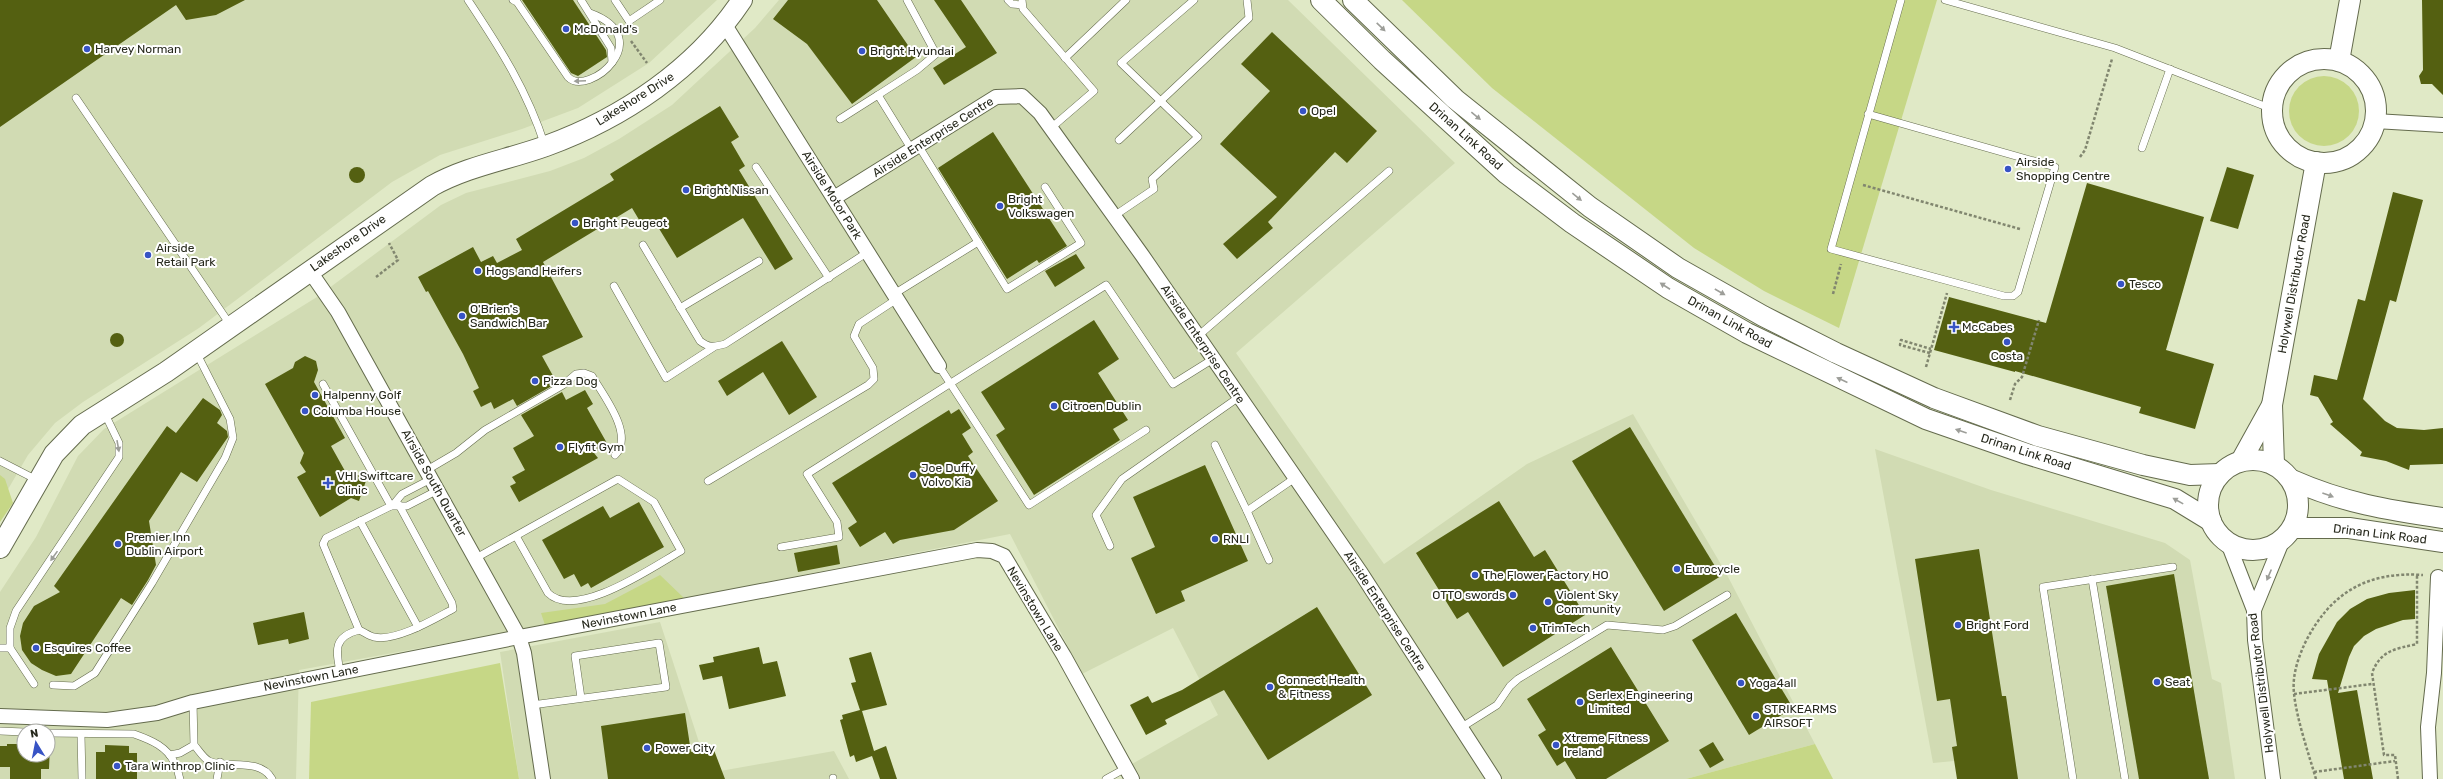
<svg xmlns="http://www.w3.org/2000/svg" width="2443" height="779" viewBox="0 0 2443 779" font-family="Rubik,sans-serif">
  <rect width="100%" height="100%" fill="#e0e9c6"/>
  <g fill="#d1dbb3" fill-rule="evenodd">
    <path d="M0,0H717L649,63L578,108L522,129L440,155L392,182L199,328L83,402L55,423L28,455L0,503Z"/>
    <path d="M779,0H1288L1455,163L1236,353L1384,564L1527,464L1633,414L1726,573L1815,744L1686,779H1140L1132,764L1218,715L1173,628L1082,674L1010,534L580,619L299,670L296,779H0V592L36,537L78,456L104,429L317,297L441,205L466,193L550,171L584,158L619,139L672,105L755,28ZM24,731H48V755H24Z"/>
    <path d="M1875,449L1991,490L2165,543L2190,560L2212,679L2221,683L2235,779H1982L1975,759L1933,763Z"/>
    <path d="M660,622L709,773L834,751L849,779H519L500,652Z"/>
  </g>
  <g fill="#c6d786">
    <path d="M1402,0H1937L1839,328L1764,291L1694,248L1492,88Z"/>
    <circle cx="2324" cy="111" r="35"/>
    <path d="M0,475L5,479L13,503L0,522Z"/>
    <path d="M660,575L684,598L545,625L541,613L605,604Z"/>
    <path d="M500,663L519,779H309L311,702Z"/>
    <path d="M1815,744L1833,779H1686Z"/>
  </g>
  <g fill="#546011">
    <path d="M0,0H245L216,15L186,20L176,5L0,127Z"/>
    <path d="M522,0H573L606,50L607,57L578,76L571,73Z"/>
    <path d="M788,0H877L916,57L852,104L807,44L773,19Z"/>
    <path d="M934,0H961L997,53L944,85L933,68L966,47Z"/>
    <path d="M2422,0H2443V95L2432,84H2421L2419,76L2423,70Z"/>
    <path d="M1272,32L1377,131L1347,163L1335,152L1268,222L1273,228L1237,259L1223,244L1277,197L1220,144L1270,91L1241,64Z"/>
    <path d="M720,106L739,137L731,142L745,166L739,170L793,259L775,270L743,218L677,258L655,222L644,228L632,208L543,262L583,337L542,356L557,383L517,406L513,399L494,409L491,402L481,407L473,391L479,388L463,354L428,291L426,292L418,277L473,247L481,262L493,256L497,263L522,250L516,239L614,180L610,174Z"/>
    <path d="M993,132L1067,246L1039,263L1037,260L1007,279L938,168Z"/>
    <path d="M2227,167L2254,175L2238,229L2210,221Z"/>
    <circle cx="357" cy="175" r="8"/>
    <path d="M2087,183L2204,217L2166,350L2214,364L2195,429L2139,413L2141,407L2015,371V372L1934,350L1949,297L2046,323Z"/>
    <path d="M2393,192L2423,200L2396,302L2390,300L2363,399L2385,421L2397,428L2424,430L2443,428V464L2410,465L2409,470L2386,461L2360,456L2362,452L2330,424L2333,422L2318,397L2310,395L2314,375L2337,380L2358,299L2365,301Z"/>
    <path d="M1076,254L1085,268L1055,287L1045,271Z"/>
    <path d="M1094,320L1119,359L1098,373L1128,420L1113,429L1120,440L1034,495L996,435L1005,429L981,392Z"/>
    <circle cx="117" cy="340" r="7"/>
    <path d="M782,341L817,397L789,415L763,372L727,396L718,381Z"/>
    <path d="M305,356L316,361L318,370L314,382L345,438L331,446L345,471L367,478L359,501L351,498L320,517L297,477L306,472L300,463L304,453L265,384L293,368L295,362Z"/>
    <path d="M585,390L593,404L587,408L608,445L594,453L598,458L519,502L510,486L516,483L512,477L525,470L513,448L534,436L521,415L562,392L566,400Z"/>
    <path d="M203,398L220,410L222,415L217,423L227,431L228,437L197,482L181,472L149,521L156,565L148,580L132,605L121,598L71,674L56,676L42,670L31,663L22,650L20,636L23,623L34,606L60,592L54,586L167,426L176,433Z"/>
    <path d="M959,409L971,428L962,434L973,452L968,456L998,501L954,530L900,540L893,544L885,532L860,547L848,528L857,522L832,483L949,410L951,414Z"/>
    <path d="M1630,427L1721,576L1664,611L1572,461Z"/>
    <path d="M1205,465L1248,561L1181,591L1185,601L1156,614L1131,558L1155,547L1133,497Z"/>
    <path d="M1499,501L1534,557L1545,550L1585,615L1503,667L1468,612L1457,619L1416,553Z"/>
    <path d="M639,502L664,547L591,588L588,583L581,587L574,574L564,579L542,540L603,506L610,518Z"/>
    <path d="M837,545L840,564L798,572L794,553Z"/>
    <path d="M1979,549L2002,696H2006L2018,779H1957L1952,747L1957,746L1950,699L1937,701L1915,559Z"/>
    <path d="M2174,574L2209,779H2139L2106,586Z"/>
    <path d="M2415,590V619L2403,620L2376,629L2364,636L2354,646L2349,657L2338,693L2357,690L2373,779H2344L2327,680L2312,679L2319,654L2337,622L2350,609L2367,599L2389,593Z"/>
    <path d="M1317,607L1372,695L1268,760L1224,690L1165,720L1167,724L1146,735L1130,705L1148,696L1152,703L1182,690Z"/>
    <path d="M304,612L309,639L289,644L288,639L258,645L253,623Z"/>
    <path d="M1736,613L1793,708L1749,735L1692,640Z"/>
    <path d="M759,647L763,664L777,661L786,696L729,709L722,676L703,680L699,665L714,662L713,657Z"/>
    <path d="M1611,647L1669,741L1606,779H1576L1565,761L1557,766L1538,735L1546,730L1527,699Z"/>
    <path d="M871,652L887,705L862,711L874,751L886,746L897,779H880L872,756L856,762L854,755L850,757L840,720L843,719L842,715L860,710L851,683L856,682L849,658Z"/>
    <path d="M685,713L691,752L712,745L725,779H608L601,726Z"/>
    <path d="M1713,742L1724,760L1710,768L1699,750Z"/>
    <path d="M7,744H24V755H48V745H50L49,769H41V779H10V767H0V746H7Z"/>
    <path d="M105,745L129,746V753H137V779H96V752H105Z"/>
  </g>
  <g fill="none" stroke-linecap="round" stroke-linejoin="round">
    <defs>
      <g id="lane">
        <path d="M468,0C500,48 527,90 545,146"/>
        <path d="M513,0L517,2L568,77C588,98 659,38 590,13"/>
        <path d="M581,0L611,48L612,62"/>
        <path d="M615,0L629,21L660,0"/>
        <path d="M1008,0L1012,4L1022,5"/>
        <path d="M1022,0L1023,9L1094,91L1051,128"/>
        <path d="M1945,0L2115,48L2272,109"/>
        <path d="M1065,58L1126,0"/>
        <path d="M878,95L917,70L936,54L907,0"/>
        <path d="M76,98L231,326"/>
        <path d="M1868,114L2055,167L2018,292L2013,296H2004L1831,249C1855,166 1877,83 1901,0"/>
        <path d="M840,119L878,95L912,150"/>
        <path d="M1119,140L1249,18L1247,0"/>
        <path d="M918,145L1007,289L1081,243L1045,187"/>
        <path d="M2142,148L2170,69"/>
        <path d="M756,167L829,278"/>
        <path d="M1114,216L1154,189L1152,179L1198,137L1121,63L1194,0"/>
        <path d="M643,245L700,341C709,348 714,347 725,344L868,252"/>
        <path d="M614,286L666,378L714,347"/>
        <path d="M894,294L978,242"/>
        <path d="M680,308L759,261"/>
        <path d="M1198,336L1389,171"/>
        <path d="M939,366L1029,505L1146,430"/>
        <path d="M323,384L391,506"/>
        <path d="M1215,445L1247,511L1295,478"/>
        <path d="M0,461L37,480"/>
        <path d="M427,470L456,453L485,430L563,385L576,374L584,373L592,376C603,395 635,435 615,455"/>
        <path d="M708,481L868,385L874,379L873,368L854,336L859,324L897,299"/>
        <path d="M393,505L402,494L431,479"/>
        <path d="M1247,511L1269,560"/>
        <path d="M360,521L418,627"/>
        <path d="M1110,546L1096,515L1122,479L1239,397"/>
        <path d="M781,547L839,537L837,522L807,474L1106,285L1173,384L1213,359"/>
        <path d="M476,558L618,479L654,502L681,551C654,566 576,621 548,593L516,536"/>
        <path d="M2092,579L2125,779"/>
        <path d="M359,630C364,632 369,636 374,637C396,642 434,619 453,609L452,603L399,505"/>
        <path d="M0,648H10V628L16,611L119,457V443L104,412"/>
        <path d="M10,648L34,684"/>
        <path d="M340,672C336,650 333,637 359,630L323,544L326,538L391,506H407L438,490"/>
        <path d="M53,685L74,686L95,673L152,583L225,458L233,438L230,419L196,352"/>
        <path d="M193,702L194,745C198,749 203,758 209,761C226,769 260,757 272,779"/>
        <path d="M532,705L666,687L659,643L575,656L581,698"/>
        <path d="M1462,727L1497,705L1510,686L1518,679L1607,625L1663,630L1675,626L1727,595"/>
        <path d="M0,731L24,732"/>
        <path d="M48,733L134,734C151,740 168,747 175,764C178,768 178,774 180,779"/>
        <path d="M81,735L82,779"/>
        <path d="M170,755L180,753L194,745"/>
        <path d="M217,779L220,762"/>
        <path d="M833,779V778"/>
        <path d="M1106,779L1126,768"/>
        <path d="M2073,779L2043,587L2173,567"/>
      </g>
      <g id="street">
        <path d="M725,25L939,366"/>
        <path d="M2375,121L2443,125"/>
        <path d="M834,198L996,97L1022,96L1040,113L1142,255L1361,573L1494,779"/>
        <path d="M309,270L338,312L519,637L524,653L543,779"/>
        <path d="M2228,543L2254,610L2255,640L2273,779"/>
        <path d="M2254,610L2283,539"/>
        <path d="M0,716L107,720L157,713L193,702L519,637L977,550L992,551L1004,556L1064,656L1132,779"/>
        <path d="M2430,779L2428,727L2434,673L2438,577"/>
      </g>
      <g id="secondary">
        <path d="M1321,0L1382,60L1507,174L1572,223L1668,288L1747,333L1926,419L2027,454L2175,499L2211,521"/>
        <path d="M1353,0L1455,99L1590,207L1678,268L1763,316L1836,353L1934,398L2038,436L2143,465L2190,475L2220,474"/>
        <circle cx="2324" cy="111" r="52"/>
        <path d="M2339,61L2350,0"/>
        <circle cx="2253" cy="505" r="45"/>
        <path d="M2241,461L2272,405"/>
        <path d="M2274,464L2272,405L2316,162"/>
        <path d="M2292,480C2344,503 2387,510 2443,518"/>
        <path d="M2293,528H2349L2443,542"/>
        <path d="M0,548L54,454L82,425L166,372L432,186C468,166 507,160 546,146C623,118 696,69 742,0"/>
      </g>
    </defs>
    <use href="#lane" stroke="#646b4d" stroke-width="8"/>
    <use href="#street" stroke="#646b4d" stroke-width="16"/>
    <use href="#secondary" stroke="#646b4d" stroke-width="22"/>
    <g stroke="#81866f" stroke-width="2.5" stroke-dasharray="3 2" stroke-linecap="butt">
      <path d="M631,41L647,63"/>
      <path d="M2080,157L2085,150L2112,59"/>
      <path d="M1863,185L2020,229"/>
      <path d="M376,277L398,260L389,243"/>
      <path d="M1833,294L1841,264"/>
      <path d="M1930,353L1900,345L1901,340L1931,349"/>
      <path d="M1926,367L1947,293"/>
      <path d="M2010,400L2015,384L2022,377L2039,320"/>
      <path d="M2294,694L2372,684"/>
      <path d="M2314,772L2395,761"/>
      <path d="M2316,779C2309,755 2296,717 2294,693C2292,676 2298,658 2305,643C2330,593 2367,571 2423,575"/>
      <path d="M2398,779L2395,755H2384L2372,673C2381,650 2395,649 2417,644V575"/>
    </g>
    <use href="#lane" stroke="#fff" stroke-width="7"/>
    <use href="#street" stroke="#fff" stroke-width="14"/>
    <use href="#secondary" stroke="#fff" stroke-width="20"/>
  </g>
  <defs><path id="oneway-solid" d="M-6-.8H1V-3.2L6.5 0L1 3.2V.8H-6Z"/></defs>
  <g fill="#9d9e99">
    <use href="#oneway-solid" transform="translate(1381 27) rotate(44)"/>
    <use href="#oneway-solid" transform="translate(580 81) rotate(178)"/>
    <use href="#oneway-solid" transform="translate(1476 116) rotate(39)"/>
    <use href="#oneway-solid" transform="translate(1577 197) rotate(39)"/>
    <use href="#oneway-solid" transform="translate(1665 286) rotate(-147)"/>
    <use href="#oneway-solid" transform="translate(1720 292) rotate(30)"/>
    <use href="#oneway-solid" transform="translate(1842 380) rotate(-155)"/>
    <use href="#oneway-solid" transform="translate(1961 431) rotate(-161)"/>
    <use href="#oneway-solid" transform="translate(118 446) rotate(80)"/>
    <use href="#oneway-solid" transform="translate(2328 495) rotate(20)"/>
    <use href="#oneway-solid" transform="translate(2178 501) rotate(-151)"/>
    <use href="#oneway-solid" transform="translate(54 556) rotate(125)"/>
    <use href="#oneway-solid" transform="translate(2269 575) rotate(113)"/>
  </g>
  <g fill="#3753c5" stroke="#fff" stroke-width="1.5">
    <circle cx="566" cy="29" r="4"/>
    <circle cx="87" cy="49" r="4"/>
    <circle cx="862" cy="51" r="4"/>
    <circle cx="1303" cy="111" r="4"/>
    <circle cx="2008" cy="169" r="4"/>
    <circle cx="686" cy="190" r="4"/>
    <circle cx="1000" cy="206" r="4"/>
    <circle cx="575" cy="223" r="4"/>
    <circle cx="148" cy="255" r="4"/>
    <circle cx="478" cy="271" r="4"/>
    <circle cx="2121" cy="284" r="4"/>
    <circle cx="462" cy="316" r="4"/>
    <path d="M1952 321h4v4h4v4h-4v4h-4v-4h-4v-4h4z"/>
    <circle cx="2007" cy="342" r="4"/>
    <circle cx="535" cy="381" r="4"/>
    <circle cx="315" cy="395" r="4"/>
    <circle cx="1054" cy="406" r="4"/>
    <circle cx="305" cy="411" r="4"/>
    <circle cx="560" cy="447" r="4"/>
    <circle cx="913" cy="475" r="4"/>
    <path d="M326 477h4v4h4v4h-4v4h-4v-4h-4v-4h4z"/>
    <circle cx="1215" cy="539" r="4"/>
    <circle cx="118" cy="544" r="4"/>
    <circle cx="1677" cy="569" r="4"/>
    <circle cx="1475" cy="575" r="4"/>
    <circle cx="1513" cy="595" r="4"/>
    <circle cx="1548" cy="602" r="4"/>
    <circle cx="1958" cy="625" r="4"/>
    <circle cx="1533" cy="628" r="4"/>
    <circle cx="36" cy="648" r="4"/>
    <circle cx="2157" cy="682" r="4"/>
    <circle cx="1741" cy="683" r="4"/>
    <circle cx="1270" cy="687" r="4"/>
    <circle cx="1580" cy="702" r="4"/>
    <circle cx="1756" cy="716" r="4"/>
    <circle cx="1556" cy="745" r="4"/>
    <circle cx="647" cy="748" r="4"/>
    <circle cx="117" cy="766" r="4"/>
  </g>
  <g text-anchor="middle" stroke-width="4" stroke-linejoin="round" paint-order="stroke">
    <g font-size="12" fill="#26281c" stroke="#fff" text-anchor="start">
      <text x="574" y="33">McDonald's</text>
      <text x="95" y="53">Harvey Norman</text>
      <text x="870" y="55">Bright Hyundai</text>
      <text x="1311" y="115">Opel</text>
      <text x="2016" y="166">Airside<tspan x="2016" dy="14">Shopping Centre</tspan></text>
      <text x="694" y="194">Bright Nissan</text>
      <text x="1008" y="203">Bright<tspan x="1008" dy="14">Volkswagen</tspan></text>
      <text x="583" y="227">Bright Peugeot</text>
      <text x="156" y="252">Airside<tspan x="156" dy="14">Retail Park</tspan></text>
      <text x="486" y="275">Hogs and Heifers</text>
      <text x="2129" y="288">Tesco</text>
      <text x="470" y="313">O'Brien's<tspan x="470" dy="14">Sandwich Bar</tspan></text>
      <text x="1962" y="331">McCabes</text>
      <text x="2007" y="360" text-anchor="middle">Costa</text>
      <text x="543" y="385">Pizza Dog</text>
      <text x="323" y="399">Halpenny Golf</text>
      <text x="1062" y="410">Citroen Dublin</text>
      <text x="313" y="415">Columba House</text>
      <text x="568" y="451">Flyfit Gym</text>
      <text x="921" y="472">Joe Duffy<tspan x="921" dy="14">Volvo Kia</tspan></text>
      <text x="337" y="480">VHI Swiftcare<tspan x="337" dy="14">Clinic</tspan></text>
      <text x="126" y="541">Premier Inn<tspan x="126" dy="14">Dublin Airport</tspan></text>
      <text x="1223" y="543">RNLI</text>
      <text x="1685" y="573">Eurocycle</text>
      <text x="1483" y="579">The Flower Factory HO</text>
      <text x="1505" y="599" text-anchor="end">OTTO swords</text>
      <text x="1556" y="599">Violent Sky<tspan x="1556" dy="14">Community</tspan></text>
      <text x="1966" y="629">Bright Ford</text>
      <text x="1541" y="632">TrimTech</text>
      <text x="44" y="652">Esquires Coffee</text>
      <text x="1278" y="684">Connect Health<tspan x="1278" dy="14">&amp; Fitness</tspan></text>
      <text x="2165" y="686">Seat</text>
      <text x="1749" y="687">Yoga4all</text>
      <text x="1588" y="699">Serlex Engineering<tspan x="1588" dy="14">Limited</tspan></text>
      <text x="1764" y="713">STRIKEARMS<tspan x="1764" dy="14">AIRSOFT</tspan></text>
      <text x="1564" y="742">Xtreme Fitness<tspan x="1564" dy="14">Ireland</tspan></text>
      <text x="655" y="752">Power City</text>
      <text x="125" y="770">Tara Winthrop Clinic</text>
    </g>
    <g font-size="12" fill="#26281c" stroke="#fff">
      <text transform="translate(635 99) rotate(-32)" y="4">Lakeshore Drive</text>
      <text transform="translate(1466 136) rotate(42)" y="4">Drinan Link Road</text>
      <text transform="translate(933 137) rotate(-32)" y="4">Airside Enterprise Centre</text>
      <text transform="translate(832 195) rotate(58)" y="4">Airside Motor Park</text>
      <text transform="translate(348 243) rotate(-35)" y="4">Lakeshore Drive</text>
      <text transform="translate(2294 284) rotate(-80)" y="4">Holywell Distributor Road</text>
      <text transform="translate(1730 322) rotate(29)" y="4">Drinan Link Road</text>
      <text transform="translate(1203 344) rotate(56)" y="4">Airside Enterprise Centre</text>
      <text transform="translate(2026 452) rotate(18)" y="4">Drinan Link Road</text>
      <text transform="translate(434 483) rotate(61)" y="4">Airside South Quarter</text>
      <text transform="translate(2380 534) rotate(7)" y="4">Drinan Link Road</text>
      <text transform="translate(1035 609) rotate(59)" y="4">Nevinstown Lane</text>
      <text transform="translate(1385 611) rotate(57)" y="4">Airside Enterprise Centre</text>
      <text transform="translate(629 616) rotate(-11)" y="4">Nevinstown Lane</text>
      <text transform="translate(311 678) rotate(-11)" y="4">Nevinstown Lane</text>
      <text transform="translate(2261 683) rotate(-97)" y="4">Holywell Distributor Road</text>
    </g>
  </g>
  <g transform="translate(36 743) rotate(350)"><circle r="19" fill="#ffffff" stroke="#a8a9a4"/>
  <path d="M0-3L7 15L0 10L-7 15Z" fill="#3753c5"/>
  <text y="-6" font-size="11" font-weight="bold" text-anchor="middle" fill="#26281c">N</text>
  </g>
</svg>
